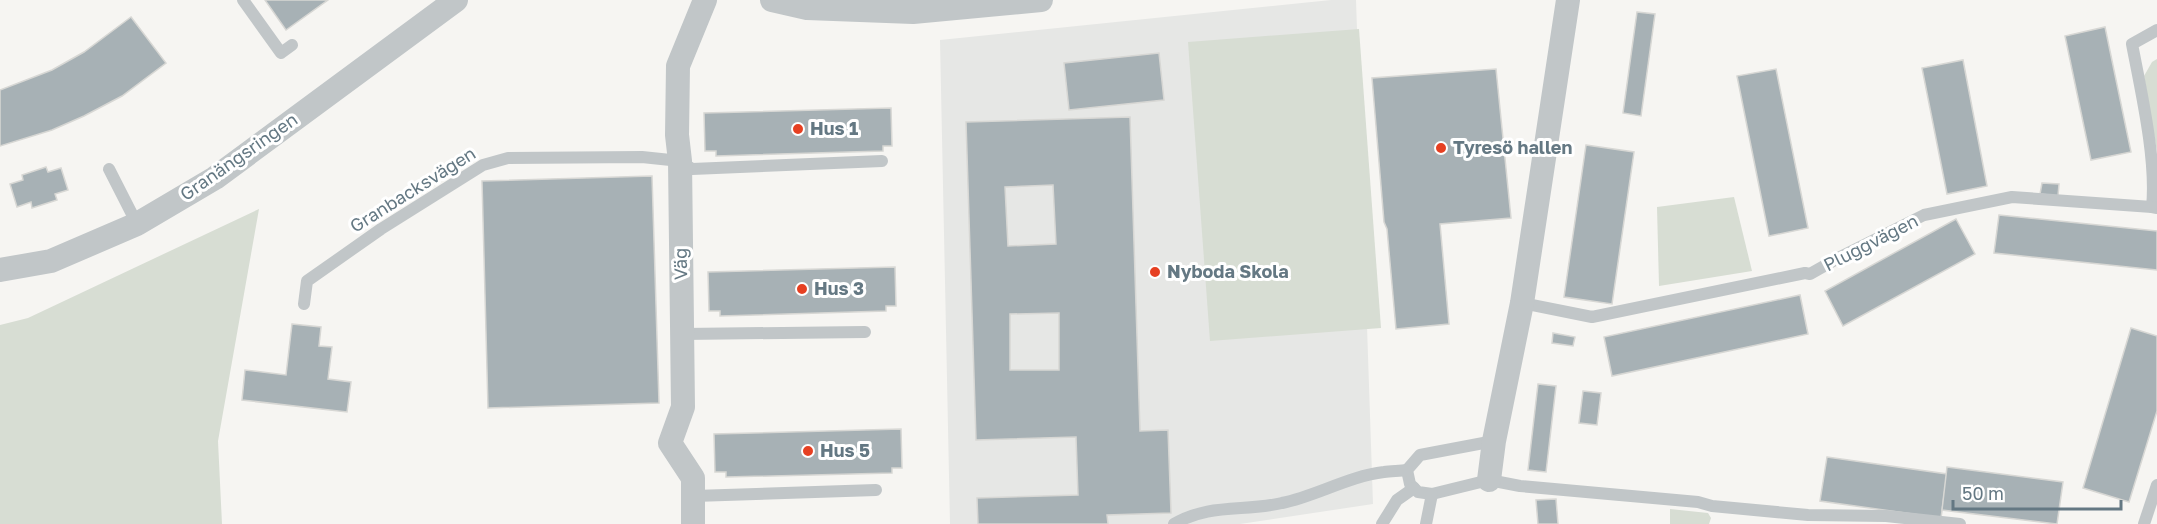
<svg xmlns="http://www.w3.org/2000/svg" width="2157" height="524" viewBox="0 0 2157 524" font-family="'Golos Text',sans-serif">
  <rect width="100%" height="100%" fill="#f6f5f2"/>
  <path fill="#e6e7e5" d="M1331,0H1356L1373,504L1240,524H950L940,40Z"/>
  <g fill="#d7ddd3">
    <path d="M1359,29L1381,328L1210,341L1188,42Z"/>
    <path d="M2157,59V152L2144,76L2152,62Z"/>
    <path d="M1734,197L1752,271L1659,286L1657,207Z"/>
    <path d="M259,209L218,441L222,524H0V325L28,318Z"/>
    <path d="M1670,509L1708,513L1711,518L1709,524H1670Z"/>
  </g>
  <g fill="#a7b1b5" stroke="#d7d7d4" stroke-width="1.5" fill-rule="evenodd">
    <path d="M265,0H328L286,30Z"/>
    <path d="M1637,12L1655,14L1641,116L1623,113Z"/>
    <path d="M131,17L166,63L122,96L84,116L52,130L0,146V90L52,70L84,52Z"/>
    <path d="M2105,27L2131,152L2091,160L2065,36Z"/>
    <path d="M1159,53L1164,100L1069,110L1064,63Z"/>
    <path d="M1963,60L1987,186L1947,194L1922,68Z"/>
    <path d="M1496,69L1511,218L1440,224L1449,324L1396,329L1387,229L1384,222L1372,78Z"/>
    <path d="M1776,69L1808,228L1769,236L1737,76Z"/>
    <path d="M891,108L892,146H883V151L716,156V151H705L704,113Z"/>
    <path d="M1130,117L1140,431L1168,430L1171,513L1107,515L1108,524H978L977,498L1078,495L1076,437L976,440L966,122ZM1053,185L1056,244L1008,246L1005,187ZM1059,313V370H1010V314Z"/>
    <path d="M1586,145L1634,152L1612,304L1564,297Z"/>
    <path d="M46,167L48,172L61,168L68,190L55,194L57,200L32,208L31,202L17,207L10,184L23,180L22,175Z"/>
    <path d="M652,176L659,403L488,408L482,181Z"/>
    <path d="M2042,183L2059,184L2058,196L2040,194Z"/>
    <path d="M1999,215L2157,231V270L1994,253Z"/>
    <path d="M1956,219L1975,254L1843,326L1825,291Z"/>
    <path d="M895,267L896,306H886V311L720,316V311H709L708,272Z"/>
    <path d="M1800,295L1808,334L1612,376L1604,337Z"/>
    <path d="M292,324L321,327L319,346L332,347L328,379L351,382L347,412L242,400L245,370L286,375Z"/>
    <path d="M2131,328L2157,336V411L2129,502L2083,488Z"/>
    <path d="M1553,333L1575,337L1573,346L1552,343Z"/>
    <path d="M1538,384L1556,386L1546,472L1528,470Z"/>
    <path d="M1583,391L1601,393L1597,425L1579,423Z"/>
    <path d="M901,429L902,468H892V473L726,477V472H715L714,434Z"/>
    <path d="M1827,457L1947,474L1941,518L1820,501Z"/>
    <path d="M1947,467L2063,482L2057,524L1942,510Z"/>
    <path d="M1556,499L1558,524H1538L1536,500Z"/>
  </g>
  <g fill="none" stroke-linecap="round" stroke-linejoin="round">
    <g stroke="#c1c6c8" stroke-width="12">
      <path d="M243,0L281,53L292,45"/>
      <path d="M2157,30L2132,44C2141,91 2157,161 2152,207L2157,208"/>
      <path d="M109,169L137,224"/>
      <path d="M1522,303L1592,317L1805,273L1810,274L1840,257L1924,215L2012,197L2152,207"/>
      <path d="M304,304L307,281L381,229L483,165L508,158L642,157L680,161L692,169L882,161"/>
      <path d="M683,334L865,332"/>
      <path d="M1494,441L1420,455L1407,470L1410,484L1418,492L1432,494L1489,480L1520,486L1698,502L1712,506L1808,515L1886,516L1960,524"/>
      <path d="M694,496L876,490"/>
      <path d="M1174,524C1210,503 1244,512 1282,503C1316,496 1349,476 1384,472C1391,471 1399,471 1407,470"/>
      <path d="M1382,524L1397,500L1414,488"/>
      <path d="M1426,524L1432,494"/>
      <path d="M2144,524L2157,485"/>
    </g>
    <g stroke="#c1c6c8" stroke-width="24">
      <path d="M772,0L807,8L913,12L1041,0"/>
      <path d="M0,270L51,261L137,224L215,178L456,0"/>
      <path d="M1489,480L1494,441L1522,303L1568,0"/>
      <path d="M693,524V478L670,443L683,407L680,161L677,135L678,66L705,0"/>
    </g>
  </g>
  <g fill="#e64022" stroke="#fff" stroke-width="2">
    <circle cx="798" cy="129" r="6"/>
    <circle cx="1441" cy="148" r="6"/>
    <circle cx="1155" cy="272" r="6"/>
    <circle cx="802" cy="289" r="6"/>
    <circle cx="808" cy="451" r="6"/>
  </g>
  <g text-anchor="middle" stroke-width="6" stroke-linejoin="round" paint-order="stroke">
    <g font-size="18" font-weight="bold" fill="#647883" stroke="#fff" text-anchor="start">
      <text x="810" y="135">Hus 1</text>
      <text x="1453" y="154">Tyresö hallen</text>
      <text x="1167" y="278">Nyboda Skola</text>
      <text x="814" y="295">Hus 3</text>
      <text x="820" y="457">Hus 5</text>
    </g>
    <g font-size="18" fill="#647883" stroke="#fff">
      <text transform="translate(239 157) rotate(-35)" y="6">Granängsringen</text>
      <text transform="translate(413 190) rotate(-32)" y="6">Granbacksvägen</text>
      <text transform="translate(1871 243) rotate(-27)" y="6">Pluggvägen</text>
      <text transform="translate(681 264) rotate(-91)" y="6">Väg</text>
    </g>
  </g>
  <path d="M1953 500v9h168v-9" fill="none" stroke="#647883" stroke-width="3"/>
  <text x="1962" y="500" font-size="18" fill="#647883" stroke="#ffffff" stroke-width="4.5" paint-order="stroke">50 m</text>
</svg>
